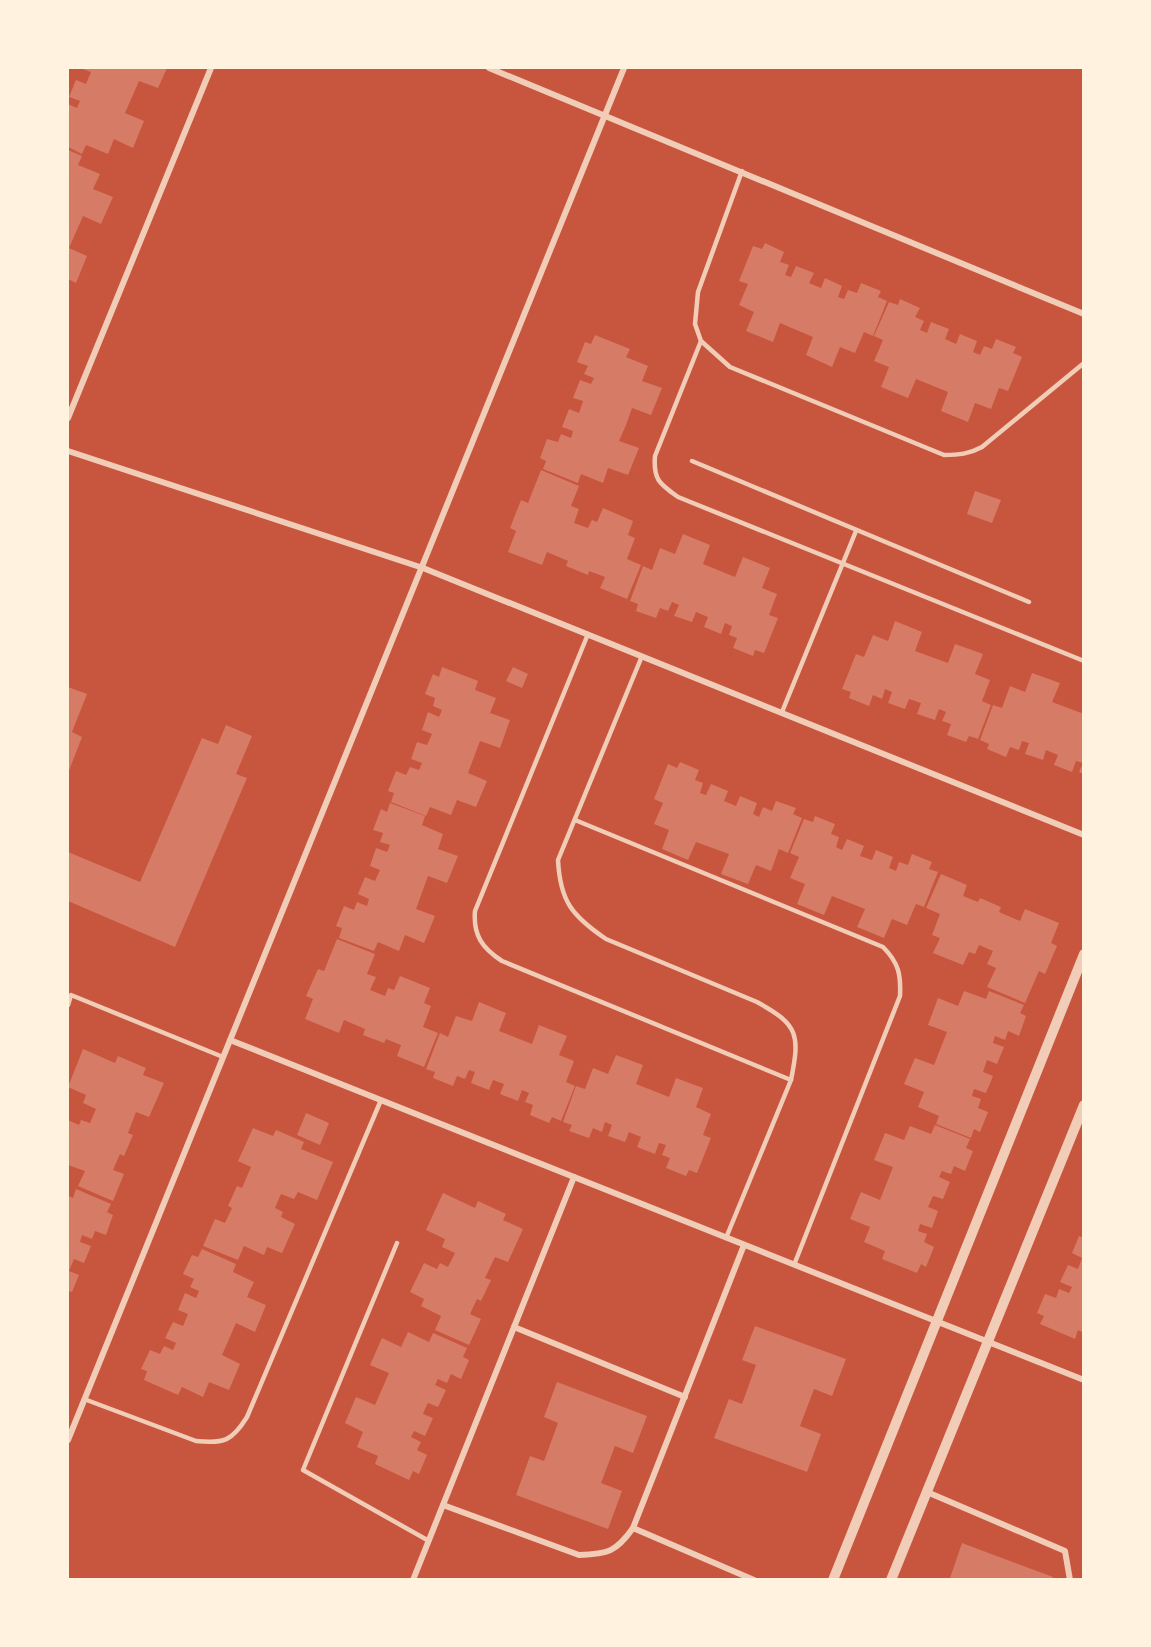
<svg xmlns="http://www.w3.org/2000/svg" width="1151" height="1647" viewBox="0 0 1151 1647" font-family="Jost,sans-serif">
  <rect width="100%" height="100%" fill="#c8553d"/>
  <g fill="#d67c66">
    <path d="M80,68H167L158,88L139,81L125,113L144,121L133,148L114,139L108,154L86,145L82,154L68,147V104L77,108L80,101L69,97L76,80L86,84L91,72Z"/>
    <path d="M68,150L82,156L78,165L100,174L93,189L113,197L101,224L83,216L69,248L87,256L76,283L68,279Z"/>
    <path d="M765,243L784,252L780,262L789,265L785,275L791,277L796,266L814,273L809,283L821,288L825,278L842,286L838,297L844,299L848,290L857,293L861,283L881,291L878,297L887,301L873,336L864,332L855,353L840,347L832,367L806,355L813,337L780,323L773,342L746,331L754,312L739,305L748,284L739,281L753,246L762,249Z"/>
    <path d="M900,299L920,308L915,317L924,321L920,330L927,333L931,322L949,329L945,339L956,344L960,334L977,341L973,352L980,355L984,346L992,349L996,339L1016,347L1013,353L1022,357L1008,391L999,388L991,409L975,403L968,422L941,411L948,392L916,379L908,398L881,387L889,367L874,361L883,340L874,336L889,302L898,305Z"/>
    <path d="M595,335L630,349L626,357L648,366L642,381L662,388L651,415L632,408L626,425L619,441L639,448L628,475L608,468L603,483L581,474L578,483L543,469L546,461L540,458L547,439L558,442L561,434L571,438L573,431L562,427L569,409L579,413L583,401L573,398L580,380L591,384L594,378L584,374L588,366L577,362L585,342L591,344Z"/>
    <path d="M541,470L579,486L571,506L579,509L574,523L588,528L592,520L597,522L603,508L633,521L628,535L635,538L627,559L641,565L627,599L600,588L605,577L589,571L588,575L566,566L568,561L547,552L542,565L508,552L516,531L510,528L521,500L528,503Z"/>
    <path d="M975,491L1001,500L992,523L967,514Z"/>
    <path d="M683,534L710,545L703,564L735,577L743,557L770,568L762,588L777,594L769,615L778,618L764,653L755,650L753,656L733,648L737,638L729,635L732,626L725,623L721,634L704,627L708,617L696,612L692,622L674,616L679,605L672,602L668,611L660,608L656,618L636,611L638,604L630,601L643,566L652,570L660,548L675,554Z"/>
    <path d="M895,621L922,632L915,651L948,663L955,644L983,654L975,674L990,680L982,701L991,705L978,739L969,736L966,742L947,735L951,724L942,721L946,712L939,709L935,720L917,714L921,703L909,699L905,709L888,703L892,692L885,689L882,699L873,695L869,706L849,698L851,692L842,689L856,654L864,657L873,635L888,641Z"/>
    <path d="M442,667L478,681L475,690L496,698L490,713L510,720L500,748L480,741L468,773L487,781L476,807L457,800L451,815L430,807L426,816L391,802L394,793L388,791L396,771L406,775L410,767L419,770L422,763L411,759L417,742L427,745L432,734L422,730L428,712L439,717L442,710L433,706L435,698L425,694L433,674L439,677Z"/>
    <path d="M513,667L528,674L522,688L506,681Z"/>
    <path d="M1032,673L1060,683L1052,702L1084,714V774L1079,772L1083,763L1076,761L1072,772L1054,765L1058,755L1046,750L1043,760L1025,754L1029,743L1022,741L1019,750L1010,747L1006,757L987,749L989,744L980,740L993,705L1002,708L1010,686L1025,692Z"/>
    <path d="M68,687L87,694L72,732L82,737L68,773Z"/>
    <path d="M226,725L252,736L236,774L247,778L175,947L68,901V852L140,882L202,738L218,744Z"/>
    <path d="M680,762L699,770L695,780L703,783L700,793L706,795L711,784L728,791L724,801L736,806L740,796L757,803L753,814L759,817L763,807L772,811L776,801L796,808L793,814L802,818L788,853L779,849L771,871L756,865L748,884L721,874L729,854L696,842L688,860L662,849L669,830L654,824L663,803L654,799L668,764L677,768Z"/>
    <path d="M390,803L425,816L422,825L443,834L438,849L458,856L447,883L428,876L416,909L435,916L424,943L405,935L399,951L378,942L374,951L339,938L342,928L336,926L344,906L354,910L357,902L367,906L369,899L358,894L365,877L375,881L380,870L370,866L376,848L387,852L390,845L380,842L383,833L373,830L381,809L387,812Z"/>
    <path d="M815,816L835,824L831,834L839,837L836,847L842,850L847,839L864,846L860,856L872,860L876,850L893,857L889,868L896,871L899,862L908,865L912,854L932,862L929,869L938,872L924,907L916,904L907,925L892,919L884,938L857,927L865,909L832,896L824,915L797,904L805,884L790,878L799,857L790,853L804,819L813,822Z"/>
    <path d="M941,874L967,885L963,896L978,902L980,898L1001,907L999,912L1020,921L1025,909L1059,923L1051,943L1057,946L1045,974L1039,971L1025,1003L987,987L996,968L987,964L993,951L979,945L975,954L969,952L963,965L933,953L940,938L932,935L940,914L926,908Z"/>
    <path d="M337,939L375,954L367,974L376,977L370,990L385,996L388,988L394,990L400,976L430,988L424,1003L431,1006L423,1027L438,1033L424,1067L397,1056L401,1045L386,1039L384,1043L363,1035L365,1029L344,1020L339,1033L305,1019L313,999L306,996L318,969L324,971Z"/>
    <path d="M964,991L986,999L989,991L1024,1005L1020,1013L1026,1016L1019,1036L1008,1031L1005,1040L995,1036L993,1043L1004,1047L997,1064L987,1060L983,1072L993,1076L986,1093L974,1089L972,1096L981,1099L978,1108L988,1112L980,1132L974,1129L971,1138L936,1124L939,1116L918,1107L924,1092L904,1084L915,1058L934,1065L947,1032L928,1025L938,998L958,1006Z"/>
    <path d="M479,1002L506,1013L499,1031L532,1044L539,1025L567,1036L559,1055L574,1061L566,1082L575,1086L561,1121L552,1117L549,1123L530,1115L533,1105L525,1102L529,1093L522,1090L518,1101L500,1094L504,1084L493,1080L489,1090L471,1083L475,1072L469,1070L465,1079L457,1076L453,1086L433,1078L435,1072L426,1069L440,1033L448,1037L456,1016L472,1021Z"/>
    <path d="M83,1049L115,1063L118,1056L146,1068L143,1075L164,1083L149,1117L136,1112L128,1133L133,1135L124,1156L120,1154L113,1170L124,1174L113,1201L78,1186L85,1171L68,1165V1120L79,1125L81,1120L90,1123L96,1109L83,1103L86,1095L68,1087Z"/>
    <path d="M616,1055L643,1065L636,1084L669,1097L676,1078L703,1088L696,1107L711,1114L703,1135L711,1138L697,1173L689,1170L686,1176L666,1168L670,1158L662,1155L666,1145L659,1143L655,1154L637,1147L641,1137L629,1132L625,1142L608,1136L612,1125L605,1122L602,1132L593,1128L589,1138L569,1131L572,1125L563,1122L576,1086L585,1089L593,1068L608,1074Z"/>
    <path d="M306,1113L329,1123L320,1145L297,1135Z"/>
    <path d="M935,1125L970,1139L966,1148L973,1151L965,1171L954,1166L951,1174L942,1171L939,1177L950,1182L943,1199L933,1196L928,1207L938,1211L932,1228L920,1224L918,1231L927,1234L924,1242L934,1247L926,1267L921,1264L917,1273L882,1259L885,1251L864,1242L870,1227L850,1219L861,1192L880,1200L893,1167L874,1160L885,1133L904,1140L910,1126L931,1134Z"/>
    <path d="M253,1128L273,1136L276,1130L304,1142L301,1149L333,1162L317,1200L298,1192L294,1199L281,1194L275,1208L283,1212L281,1217L295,1224L282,1253L267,1247L264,1255L244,1246L238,1260L203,1246L215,1219L225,1223L232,1208L228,1206L237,1186L242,1188L251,1167L238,1161Z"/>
    <path d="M76,1189L111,1204L107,1212L113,1215L106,1235L95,1231L92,1239L82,1235L80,1242L91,1246L84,1263L74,1259L69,1271L79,1275L72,1292L68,1291V1196L73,1198Z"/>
    <path d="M443,1193L475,1208L478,1201L506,1214L503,1220L523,1229L508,1262L495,1257L485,1278L491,1280L481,1301L477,1299L470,1314L481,1319L469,1345L435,1330L441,1316L421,1306L424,1299L410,1292L424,1263L437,1269L440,1263L448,1267L455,1253L442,1247L445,1239L426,1230Z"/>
    <path d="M1079,1236L1084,1238V1333L1078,1330L1075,1339L1040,1324L1044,1316L1037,1313L1045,1294L1056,1298L1059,1289L1069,1293L1072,1287L1060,1282L1068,1265L1078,1269L1082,1258L1072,1253Z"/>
    <path d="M202,1249L236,1264L233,1272L254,1282L247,1297L266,1305L255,1332L236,1323L222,1355L240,1364L229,1390L209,1382L203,1397L182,1387L178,1395L144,1380L147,1371L141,1369L150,1350L160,1354L164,1346L173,1350L176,1343L165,1338L173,1322L183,1326L188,1314L178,1310L185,1293L196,1298L199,1291L190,1287L194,1279L183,1274L192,1255L198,1257Z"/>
    <path d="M755,1326L846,1359L832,1396L814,1389L800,1426L821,1434L807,1472L714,1438L729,1399L742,1404L756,1365L742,1360Z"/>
    <path d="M408,1332L429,1342L433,1333L467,1348L463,1357L469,1360L461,1379L451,1374L447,1383L438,1379L435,1385L446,1390L438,1407L428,1403L425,1409L423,1414L433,1418L425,1436L414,1431L411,1437L421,1442L417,1450L427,1455L419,1474L413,1471L409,1480L375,1464L378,1456L357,1447L363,1432L345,1423L356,1397L375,1405L389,1373L370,1365L382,1338L401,1347Z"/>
    <path d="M557,1382L647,1416L633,1453L615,1446L601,1483L622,1491L608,1529L516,1495L530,1456L544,1461L558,1423L544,1417Z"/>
    <path d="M962,1543L1053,1577L1052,1580L950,1578Z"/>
  </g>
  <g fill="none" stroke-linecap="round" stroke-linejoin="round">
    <g stroke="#f1ccb7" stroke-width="4.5">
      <path d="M742,171L698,292L695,324L701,341L730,367L944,455C959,455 969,454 982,447L1084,363"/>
      <path d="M701,341L655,456C653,480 660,484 678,497L1084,661"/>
      <path d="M692,461L1029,602"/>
      <path d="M588,634L475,911C473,935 482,948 502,961L791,1080"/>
      <path d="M642,656L558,860C560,901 572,916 606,939L757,1002C799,1025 800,1035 791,1080L726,1238"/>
      <path d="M782,712L856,531"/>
      <path d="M575,820L883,947C899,963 901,975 900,996L794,1265"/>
      <path d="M68,1005L71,995L223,1057"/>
      <path d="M397,1243L303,1470L429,1541"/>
      <path d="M84,1399L196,1441C224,1444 232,1441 247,1417L381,1100"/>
    </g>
    <g stroke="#f1ccb7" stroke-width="6">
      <path d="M489,68L1084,314"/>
      <path d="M68,418L211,68"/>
      <path d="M68,451L423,568L1084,835"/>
      <path d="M230,1040L1084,1380"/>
      <path d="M514,1327L685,1397"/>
      <path d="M68,1440L624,68"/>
      <path d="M927,1492L1065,1551L1070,1580"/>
      <path d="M443,1505L579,1555C608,1554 616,1552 633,1528L744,1245"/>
      <path d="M633,1528L754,1580"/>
      <path d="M413,1580L574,1177"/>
    </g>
    <g stroke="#f1ccb7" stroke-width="10">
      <path d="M833,1580L1084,954"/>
      <path d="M891,1580L1084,1105"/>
    </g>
  </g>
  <rect width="1151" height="1647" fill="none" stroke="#fff3e0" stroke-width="138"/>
</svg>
